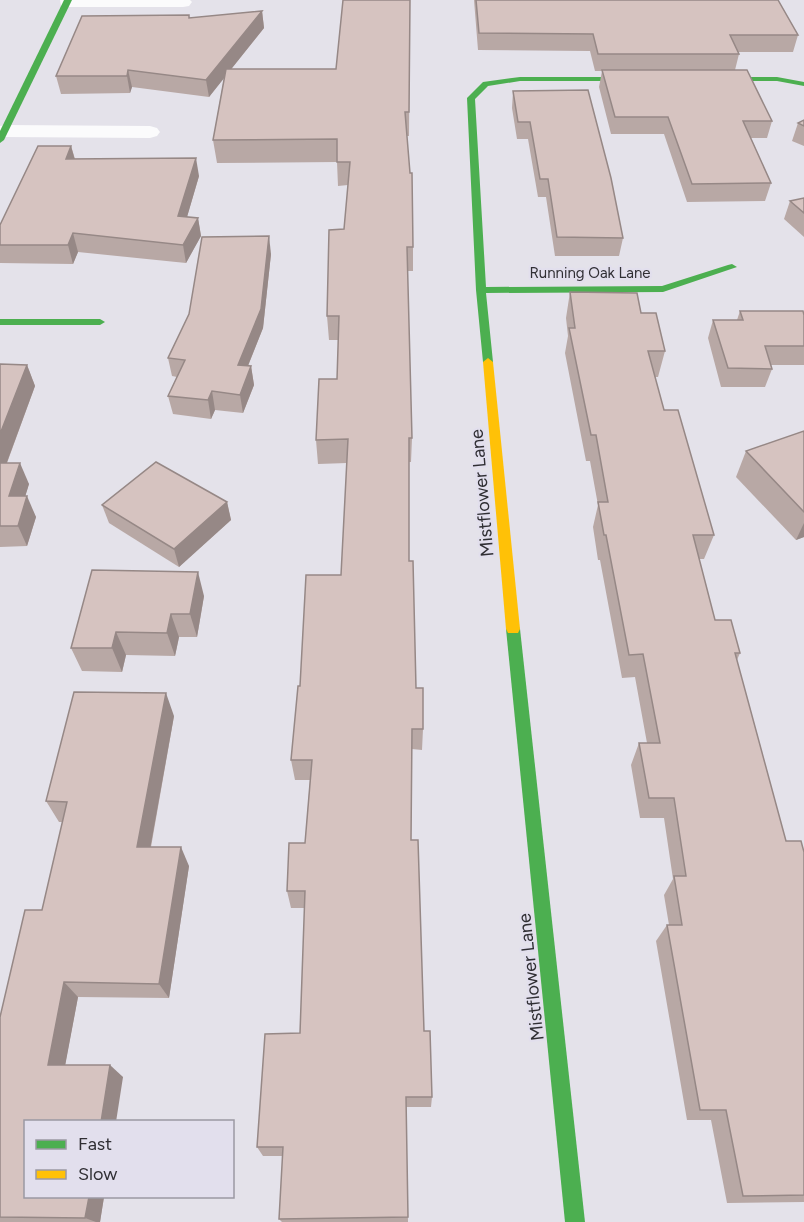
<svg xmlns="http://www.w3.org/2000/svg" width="804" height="1222" viewBox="0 0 804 1222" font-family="Figtree,sans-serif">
  <rect width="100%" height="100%" fill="#e4e2ea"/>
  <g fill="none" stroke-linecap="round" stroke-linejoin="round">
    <g fill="#fbfbfc" fill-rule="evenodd">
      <path d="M60,0H190L192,2L189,6L183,7H67L61,6Z"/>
      <path d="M5,125L150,126L157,128L160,132L157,136L150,138L5,137L0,136V126Z"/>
    </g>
    <g fill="#4caf50" fill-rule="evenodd">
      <path d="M64,0H72L4,140L0,143V131Z"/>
      <path d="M520,77H647L651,79L647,81H520L488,86L475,99L486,287L662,286L728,265L732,264L737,267L663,292L486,293L493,362L488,366L483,362L476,290L467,98L483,82Z"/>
      <path d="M704,77H777L804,82V86L777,81H704Z"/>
      <path d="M0,319H100L105,322L100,325H0Z"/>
      <path d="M513,623L518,625L520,629L585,1222H565L506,629L508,625Z"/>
    </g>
    <path fill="#ffc107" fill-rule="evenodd" d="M488,358L493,362L520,629L518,633H508L506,629L483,362Z"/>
  </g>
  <g fill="#b8a8a5">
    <path d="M410,0L409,136H407L413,247V271H407L412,438L411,462H409V561L416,688L423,729L422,750L412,749L411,840L424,1031L432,1097L431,1107H406L408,1222H282L279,1219L283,1156H263L257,1147L300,1033L305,908H291L287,891L305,843L310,780H295L291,760L300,686L341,575L347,463L318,464L316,440L337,379L339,340H329L327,316L344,229L348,185L338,186L337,162L217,163L213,140L224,78L209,97L132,87L130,93L61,94L56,76L189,18L262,11L264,28L231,69H336Z"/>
    <path d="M474,0H778L798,35L793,52H738L739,54L735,70L772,121L767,138H751L771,183L765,201L687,202L664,134H611L599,87L602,71H595L590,51L478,50Z"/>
    <path d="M513,91L623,238L619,256H555L546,197H538L528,139H517L512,108Z"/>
    <path d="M804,120V146L792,141L798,123Z"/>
    <path d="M71,146L75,159L199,176L187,217L198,218L201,236L186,263L78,252L73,264L0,263V225Z"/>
    <path d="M804,198V237L784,219L790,201Z"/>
    <path d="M271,254L263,328L248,366H251L254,385L243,413L215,410L211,419L173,414L168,396L177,377L172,376L168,358Z"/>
    <path d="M570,292L641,313L665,351L658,377H655L664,410L714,535L704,559H699L715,620L740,653L737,660L786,841L804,852V1202L727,1203L711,1120H687L656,941L667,925H669L664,895L673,879L664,818H640L631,765L639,743H647L635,677L622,678L600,560H598L593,527L598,505L590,461H586L565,353L568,336L566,318Z"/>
    <path d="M740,311L804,315V365H771L772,369L765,387H721L708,338L713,320H737Z"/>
    <path d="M0,364L27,365L35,386L7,463L29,484L25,496L36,517L27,546L0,547Z"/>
    <path d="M804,431V537L796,540L736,477L746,451Z"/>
    <path d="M227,502L231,520L179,567L109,523L102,505Z"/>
    <path d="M204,596L197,637H179L175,656L126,655L122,672L82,671L71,648Z"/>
    <path d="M174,716L151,847L189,866L169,998L78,997L65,1065L123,1077L26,1197H104L100,1222H0V1017L42,910L63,822H59L46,801Z"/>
  </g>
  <g fill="#968886">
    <path d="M262,11L264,28L209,97L206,80Z"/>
    <path d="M128,70L132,87L130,93L127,76Z"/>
    <path d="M71,146L76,164L66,159Z"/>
    <path d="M196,158L199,176L182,234L178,216Z"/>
    <path d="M198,218L201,236L186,263L183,245Z"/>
    <path d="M73,233L78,252L73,264L68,245Z"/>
    <path d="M269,236L271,254L263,328L241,383L238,365Z"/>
    <path d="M27,365L35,386L0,481V434Z"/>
    <path d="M251,366L254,385L243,413L240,395Z"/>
    <path d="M212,391L215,410L211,419L208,400Z"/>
    <path d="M20,463L29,484L19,517L9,496Z"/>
    <path d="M27,496L36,517L27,546L18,526Z"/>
    <path d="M227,502L231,520L179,567L174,549Z"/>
    <path d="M804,523V537L796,540Z"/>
    <path d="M198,572L204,596L197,637L190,614Z"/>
    <path d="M171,614L179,637L175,656L167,633Z"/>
    <path d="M116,632L126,655L122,672L112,648Z"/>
    <path d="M166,693L174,716L147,866L137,847Z"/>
    <path d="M181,847L189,866L169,998L159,984Z"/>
    <path d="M64,982L78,997L63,1077L48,1065Z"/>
    <path d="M110,1065L123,1077L116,1122H101Z"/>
    <path d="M89,1197H104L100,1222H96L85,1218Z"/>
  </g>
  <g fill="#d6c3c0" stroke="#968886" stroke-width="1.5">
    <path d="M343,0H410L409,112H405L410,173H412L413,247H407L412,438H409V561H413L416,688H423V729H412L411,840H418L424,1031H430L432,1097H406L408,1217L279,1219L283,1147H257L265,1034L300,1033L305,891H287L289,843H305L312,760H291L298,686H300L306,575H341L348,439L316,440L319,379H337L339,316H327L329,230L344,229L350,162H337V139L213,140L226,69H336Z"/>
    <path d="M476,0H778L798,35H730L739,54H598L593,34L479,33Z"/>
    <path d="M262,11L206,80L128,70L127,76H56L82,16L189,15V18Z"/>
    <path d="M602,70H747L772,121H743L771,183L692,184L668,117H615Z"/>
    <path d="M588,90L611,178L623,238L557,237L548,179H540L530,122H518L513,91Z"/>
    <path d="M804,120V126L798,123Z"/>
    <path d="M38,146H71L66,159L196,158L178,216L198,218L183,245L73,233L68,245H0V225Z"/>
    <path d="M804,198V213L790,201Z"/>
    <path d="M269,236L261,309L238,365L251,366L240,395L212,391L208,400L168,396L185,360L168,358L189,314L202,237Z"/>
    <path d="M570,292L637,293L641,313H656L665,351H648L664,410H678L714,535H693L715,620H731L740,653H735L786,841H801L804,852V1195L743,1196L726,1110H700L667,925H682L674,876H686L674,798H649L639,743H660L643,654L629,655L606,535H604L598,502H608L596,435H591L569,328H575Z"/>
    <path d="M740,311H803L804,315V346H765L772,369L728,368L713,320H743Z"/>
    <path d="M0,364L27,365L0,434Z"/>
    <path d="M804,431V512L746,451Z"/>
    <path d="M156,462L227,502L174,549L102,505Z"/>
    <path d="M0,463H20L9,496H27L18,526H0Z"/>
    <path d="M92,570L198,572L190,614H171L167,633L116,632L112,648H71Z"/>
    <path d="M74,692L166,693L137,847H181L159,984L64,982L48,1065H110L101,1122H26V1197H89L85,1218L0,1217V1017L25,910H42L67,802L46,801Z"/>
  </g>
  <g text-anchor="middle" stroke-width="4.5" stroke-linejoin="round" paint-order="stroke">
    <g font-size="15" fill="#302f34" stroke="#e2dfed">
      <text x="590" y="278">Running Oak Lane</text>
    </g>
    <g font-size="18" fill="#302f34" stroke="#e2dfed">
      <text transform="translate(482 493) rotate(-95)" y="6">Mistflower Lane</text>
      <text transform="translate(531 977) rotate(-96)" y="6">Mistflower Lane</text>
    </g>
  </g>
  <rect x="24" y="1120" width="210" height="78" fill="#e2dfed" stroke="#9b99a3" stroke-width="1.5"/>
  <rect x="36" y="1140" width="30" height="9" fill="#4caf50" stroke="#9b99a3" stroke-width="1.5"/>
  <text x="78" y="1150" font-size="18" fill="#302f34">Fast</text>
  <rect x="36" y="1170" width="30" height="9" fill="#ffc107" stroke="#9b99a3" stroke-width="1.5"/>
  <text x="78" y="1180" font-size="18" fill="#302f34">Slow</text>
</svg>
